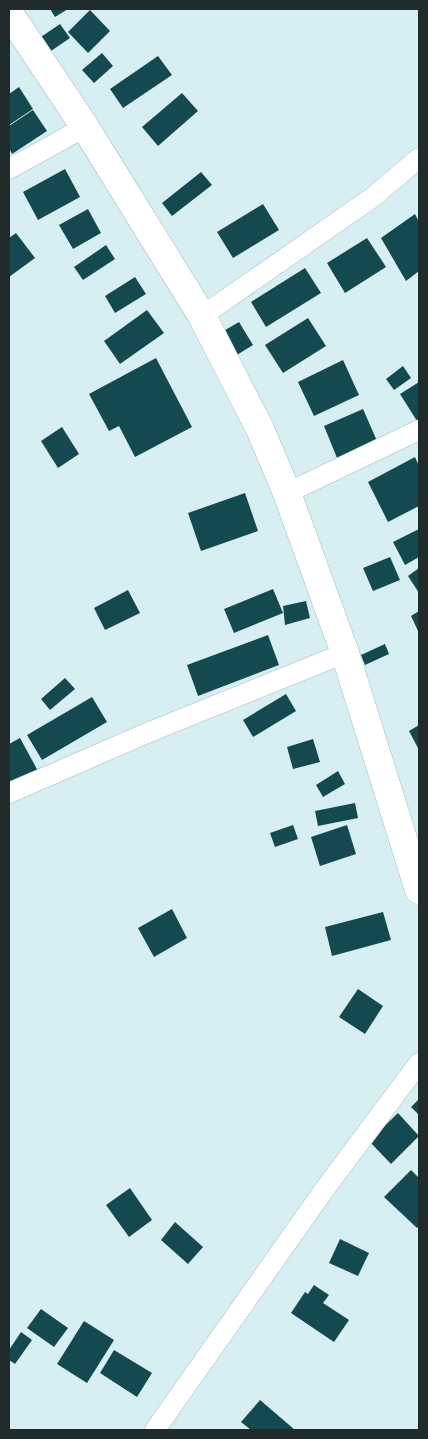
<svg xmlns="http://www.w3.org/2000/svg" width="428" height="1439" viewBox="0 0 428 1439" font-family="Inter,sans-serif">
  <rect width="100%" height="100%" fill="#d7eff3"/>
  <g fill="#154950">
    <path d="M50,9H68L55,17Z"/>
    <path d="M90,10L110,31L88,53L68,32Z"/>
    <path d="M60,24L70,38L48,53L38,39Z"/>
    <path d="M102,53L113,66L94,83L82,70Z"/>
    <path d="M158,56L172,75L123,108L110,89Z"/>
    <path d="M19,87L33,109L9,125V94Z"/>
    <path d="M182,93L198,111L158,146L142,127Z"/>
    <path d="M33,110L47,131L12,154L9,148V126Z"/>
    <path d="M65,169L80,197L38,220L23,192Z"/>
    <path d="M201,172L212,185L172,216L162,203Z"/>
    <path d="M263,204L279,230L233,258L217,232Z"/>
    <path d="M88,209L101,233L73,249L59,225Z"/>
    <path d="M415,214L419,222V271L406,281L381,238Z"/>
    <path d="M16,233L35,258L9,277V238Z"/>
    <path d="M367,238L386,267L345,293L327,263Z"/>
    <path d="M106,245L115,259L83,280L74,267Z"/>
    <path d="M305,268L321,293L266,327L251,302Z"/>
    <path d="M135,277L146,294L115,313L105,296Z"/>
    <path d="M147,310L164,333L120,364L104,341Z"/>
    <path d="M308,318L326,346L283,373L265,345Z"/>
    <path d="M239,322L253,345L232,358L220,333Z"/>
    <path d="M156,358L192,427L135,457L119,426L109,431L89,394Z"/>
    <path d="M343,360L359,395L314,416L298,382Z"/>
    <path d="M403,366L411,378L394,390L386,379Z"/>
    <path d="M419,382V419L417,421L400,394Z"/>
    <path d="M363,409L377,441L337,458L324,426Z"/>
    <path d="M62,427L79,454L58,468L41,441Z"/>
    <path d="M415,457L419,466V506L388,522L368,482Z"/>
    <path d="M245,493L258,531L201,551L188,513Z"/>
    <path d="M419,529V557L405,565L393,542Z"/>
    <path d="M390,557L400,580L373,591L363,568Z"/>
    <path d="M419,568V593L408,576Z"/>
    <path d="M273,589L283,613L234,633L224,609Z"/>
    <path d="M128,590L140,613L105,630L94,608Z"/>
    <path d="M306,601L310,618L285,625L283,606Z"/>
    <path d="M419,611V633L411,616Z"/>
    <path d="M268,635L279,665L198,696L187,665Z"/>
    <path d="M385,644L389,654L365,665L361,655Z"/>
    <path d="M65,678L75,689L50,710L41,699Z"/>
    <path d="M286,694L296,711L253,737L243,720Z"/>
    <path d="M92,697L107,722L42,760L27,735Z"/>
    <path d="M419,725V750L409,731Z"/>
    <path d="M20,738L38,771L9,787V744Z"/>
    <path d="M313,739L320,762L293,769L287,747Z"/>
    <path d="M338,771L345,784L323,797L316,785Z"/>
    <path d="M355,803L358,818L318,826L315,811Z"/>
    <path d="M293,825L298,839L275,847L270,833Z"/>
    <path d="M347,825L356,854L320,866L311,837Z"/>
    <path d="M172,909L187,938L154,957L138,928Z"/>
    <path d="M383,912L391,940L332,956L325,927Z"/>
    <path d="M358,989L383,1006L365,1034L339,1017Z"/>
    <path d="M419,1099V1115L411,1107Z"/>
    <path d="M398,1113L419,1136L391,1164L369,1141Z"/>
    <path d="M411,1170L419,1178V1226L417,1228L384,1197Z"/>
    <path d="M130,1188L152,1220L129,1237L106,1205Z"/>
    <path d="M175,1222L203,1247L188,1264L161,1240Z"/>
    <path d="M340,1239L369,1253L358,1276L329,1263Z"/>
    <path d="M314,1285L329,1295L323,1303L349,1320L334,1342L291,1313L305,1292L308,1294Z"/>
    <path d="M41,1309L68,1328L54,1347L27,1328Z"/>
    <path d="M84,1321L114,1340L87,1383L57,1364Z"/>
    <path d="M21,1332L32,1340L15,1364L9,1360V1350Z"/>
    <path d="M114,1350L152,1373L137,1397L100,1373Z"/>
    <path d="M260,1400L295,1430H251L241,1422Z"/>
  </g>
  <g fill="none" stroke-linecap="round" stroke-linejoin="round">
    <defs>
      <g id="street">
        <path d="M9,169L85,127"/>
        <path d="M202,316L373,197L419,158"/>
        <path d="M287,493L419,430"/>
        <path d="M9,793L147,733L345,653"/>
        <path d="M155,1430L324,1190L419,1063"/>
      </g>
      <path id="secondary" d="M9,13L85,127L202,316L260,429L287,493L345,653L419,890"/>
    </defs>
    <use href="#street" stroke="#a3babd" stroke-width="21"/>
    <use href="#secondary" stroke="#a3babd" stroke-width="29"/>
    <use href="#street" stroke="#fff" stroke-width="20"/>
    <use href="#secondary" stroke="#fff" stroke-width="28"/>
  </g>
  <rect width="428" height="1439" fill="none" stroke="#222b2c" stroke-width="20"/>
</svg>
